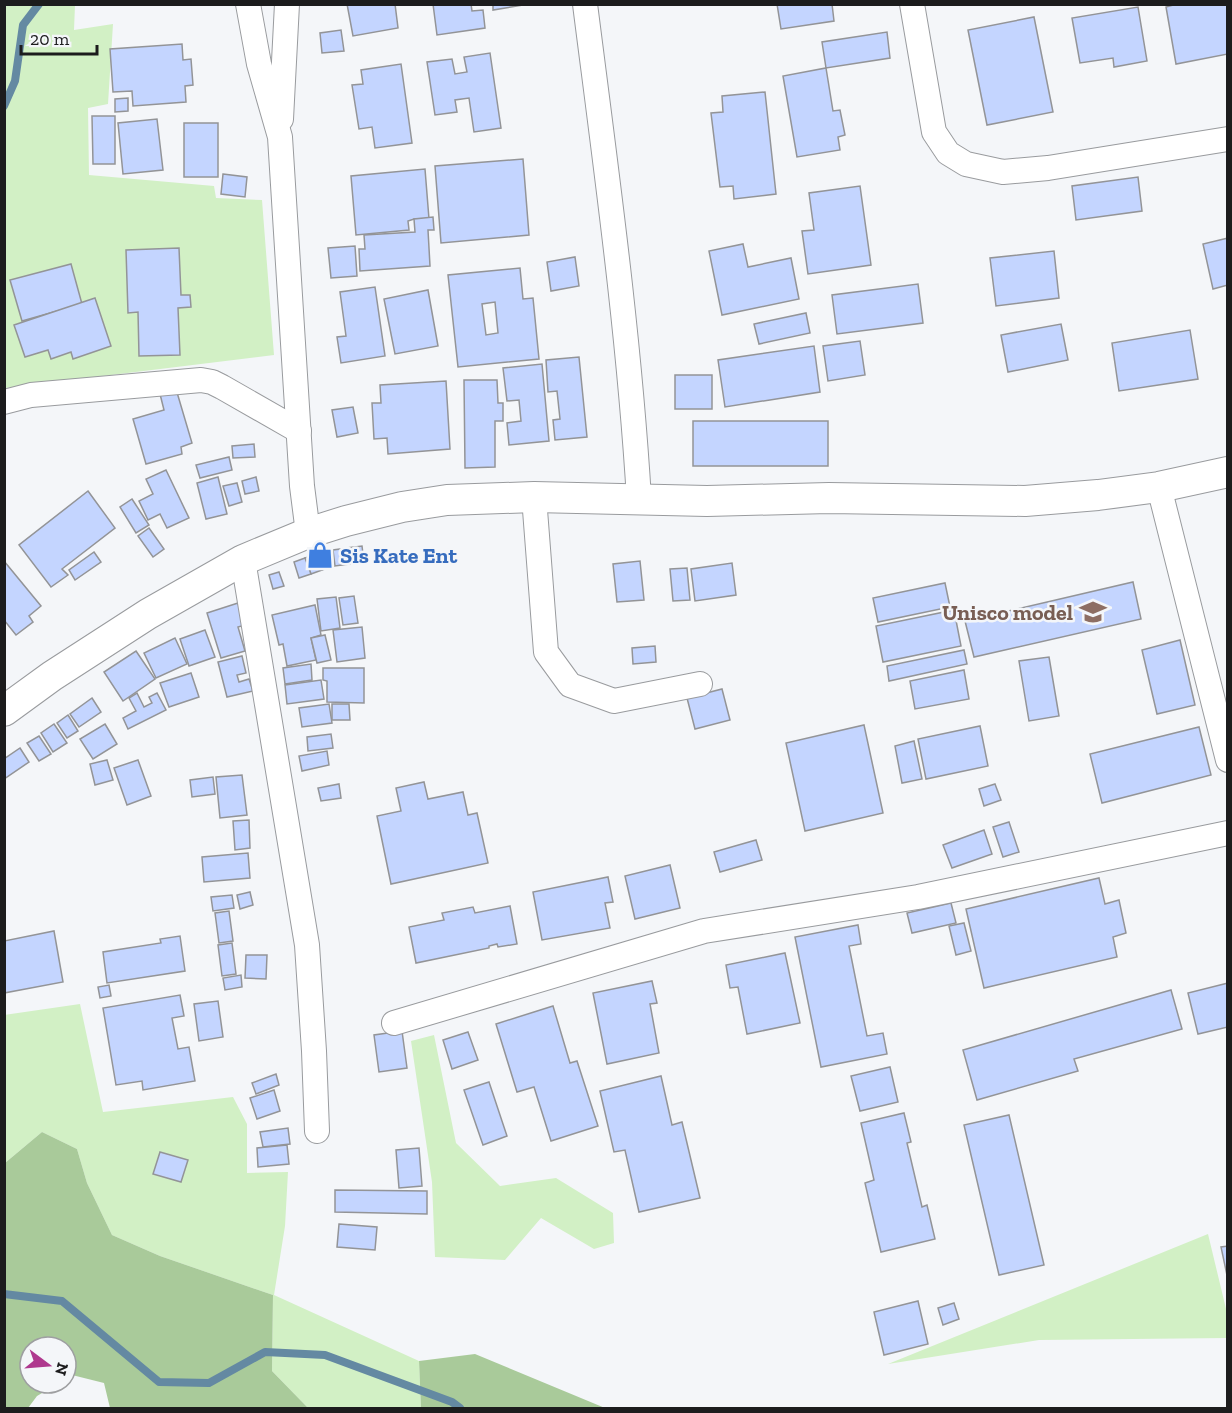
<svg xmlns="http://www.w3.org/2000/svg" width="1232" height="1413" viewBox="0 0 1232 1413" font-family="'Zilla Slab',serif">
  <rect width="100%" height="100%" fill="#f4f6f9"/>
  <g fill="#d2f0c5">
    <path d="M4,5H75L74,30L113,24L108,104L88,108L89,175L214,186L216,198L262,200L274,355L5,388Z"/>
    <path d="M80,1004L103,1112L233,1097L247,1124V1173L288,1172L285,1226L274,1295L419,1361L421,1408H308L272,1371L273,1295L160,1256L112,1235L87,1183L77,1149L42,1132L5,1163L4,1015Z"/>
    <path d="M434,1035L456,1143L500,1186L556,1178L613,1213L614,1243L594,1249L541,1218L505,1260L435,1257L432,1182L411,1041Z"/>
    <path d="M1208,1234L1227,1313V1338L1039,1340L888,1364Z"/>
  </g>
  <g fill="#a9ca9a">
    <path d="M42,1132L77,1149L87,1183L112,1235L160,1256L273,1295L272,1371L308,1408H110L104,1383L72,1375L66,1379V1347H30V1383H59L37,1396L28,1408H5V1163Z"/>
    <path d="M475,1354L605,1408H606H421L419,1361Z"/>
  </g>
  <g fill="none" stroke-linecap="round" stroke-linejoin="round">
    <g stroke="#6489a2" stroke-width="8">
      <path d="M4,106L15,81L23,25L39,4"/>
      <path d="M4,1294L62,1301L159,1382L209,1383L265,1352L325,1355L452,1402L460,1408"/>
    </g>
  </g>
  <g fill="#c4d5ff" stroke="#939497" stroke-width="1.5" fill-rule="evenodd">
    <path d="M347,4H395L398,28L353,36Z"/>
    <path d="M433,4H471L472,11L483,10L485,28L437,35Z"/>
    <path d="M493,4H529L493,10Z"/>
    <path d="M777,4H832L834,21L781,29Z"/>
    <path d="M1177,4H1228V54L1176,64L1166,7Z"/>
    <path d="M1138,7L1147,61L1114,67L1113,58L1080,63L1072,18Z"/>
    <path d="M1034,17L1053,112L987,125L968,30Z"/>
    <path d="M341,30L344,51L322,53L320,33Z"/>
    <path d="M887,32L890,58L826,68L822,42Z"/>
    <path d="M182,44L183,60L191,59L193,85L185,86L186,102L133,106L132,91L113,92L110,49Z"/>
    <path d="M490,53L501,128L474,132L469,98L455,100L457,112L435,115L427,62L452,59L455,74L467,72L464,57Z"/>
    <path d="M401,64L412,143L375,148L372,127L359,129L352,85L363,84L361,70Z"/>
    <path d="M826,68L833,111L840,110L845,135L838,137L840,150L797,157L783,76Z"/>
    <path d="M765,92L776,194L734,199L733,186L720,187L711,113L723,112L722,96Z"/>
    <path d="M128,98V111L115,112V99Z"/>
    <path d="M92,116H115V164H93Z"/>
    <path d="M157,119L163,170L123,174L118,123Z"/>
    <rect x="184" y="123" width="34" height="54"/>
    <path d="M523,159L529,235L441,243L435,166Z"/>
    <path d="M425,169L429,219H414L408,221L409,230L356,235L351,176Z"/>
    <path d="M223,174L247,177L245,197L221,194Z"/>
    <path d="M1138,177L1142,211L1076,220L1072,186Z"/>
    <path d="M860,186L871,265L808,274L802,231L814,230L809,193Z"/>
    <path d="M433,217L434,230H428L430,266L360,271L359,249H365L364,235L415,232L414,219Z"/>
    <path d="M1228,238V285L1213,289L1203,244Z"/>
    <path d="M743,244L748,267L791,258L799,299L722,315L709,251Z"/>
    <path d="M355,246L357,276L331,278L328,248Z"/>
    <path d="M179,248L181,295H190L191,307L178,308L180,355L139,356L138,312L128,313L126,250Z"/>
    <path d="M1054,251L1059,298L996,306L990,258Z"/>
    <path d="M575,257L579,286L551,291L547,262Z"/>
    <path d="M71,264L82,304L22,321L10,280Z"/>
    <path d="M520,268L523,299L533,298L539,359L458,367L448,275ZM495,302L498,333L486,335L482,304Z"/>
    <path d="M918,284L923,323L837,334L832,295Z"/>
    <path d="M375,287L385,356L341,363L337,337L346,336L340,292Z"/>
    <path d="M428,290L438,346L395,354L384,299Z"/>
    <path d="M95,298L111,346L73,359L71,352L51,359L48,350L25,357L14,325Z"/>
    <path d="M806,313L810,333L759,344L754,324Z"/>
    <path d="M1061,324L1068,360L1008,372L1001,335Z"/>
    <path d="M1190,330L1198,379L1119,391L1112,343Z"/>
    <path d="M860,341L865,375L828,381L823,346Z"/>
    <path d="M814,346L820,392L725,407L718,360Z"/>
    <path d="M579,357L587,437L555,440L553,420L560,419L557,391L548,392L546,360Z"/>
    <path d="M542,364L549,441L509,445L507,423L521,421L519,400L507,401L503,368Z"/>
    <rect x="675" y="375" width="37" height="34"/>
    <path d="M464,380H497L498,403H503V421H495V467L465,468Z"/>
    <path d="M446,381L450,449L388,454L387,438L374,439L372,403H381L380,385Z"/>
    <path d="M176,389L192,443L181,447L182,454L146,464L133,419L164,410L160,394Z"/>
    <path d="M353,407L358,433L337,437L332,410Z"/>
    <rect x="693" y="421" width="135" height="45"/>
    <path d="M254,444L255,457L233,458L232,446Z"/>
    <path d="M229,457L232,470L200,478L196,465Z"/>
    <path d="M166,470L189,518L167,528L160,514L148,520L139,501L153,494L146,479Z"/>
    <path d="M218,477L227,514L206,519L197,483Z"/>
    <path d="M256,477L259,491L245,494L242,481Z"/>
    <path d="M237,483L242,502L229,506L223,486Z"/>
    <path d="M88,491L115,528L62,569L68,575L51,587L19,545Z"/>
    <path d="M132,499L149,525L136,533L120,507Z"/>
    <path d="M149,528L164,549L153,557L138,536Z"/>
    <path d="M362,546L364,562L349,564L347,548Z"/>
    <path d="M347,548L349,564L335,566L333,550Z"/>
    <path d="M329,550L334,566L322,570L317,554Z"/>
    <path d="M94,552L101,562L75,580L69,570Z"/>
    <path d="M317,554L322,570L311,574L305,558Z"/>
    <path d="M305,558L311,574L299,578L294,562Z"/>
    <path d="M4,561L41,606L29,616L33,622L16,635L4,620Z"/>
    <path d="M640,561L644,600L617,602L613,564Z"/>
    <path d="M732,563L736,595L695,601L691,569Z"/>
    <path d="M687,568L690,600L673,601L670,569Z"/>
    <path d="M279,572L284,586L273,589L269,575Z"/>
    <path d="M1133,582L1141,619L974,657L965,621Z"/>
    <path d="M945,583L950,607L878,622L873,598Z"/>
    <path d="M354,596L358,623L343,625L339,598Z"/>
    <path d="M336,597L340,628L321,631L317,599Z"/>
    <path d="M238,603L245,625L238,627L245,651L221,658L207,613Z"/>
    <path d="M315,605L321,635L311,638L316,660L287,666L283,644L279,645L272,615Z"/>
    <path d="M954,610L961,646L883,662L876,626Z"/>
    <path d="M362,627L365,658L337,662L333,630Z"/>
    <path d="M205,630L215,657L189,666L180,639Z"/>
    <path d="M325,635L331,660L317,663L311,638Z"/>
    <path d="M175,638L187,664L156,678L144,653Z"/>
    <path d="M1180,640L1195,705L1157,714L1142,650Z"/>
    <path d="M655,646L656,662L633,664L632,648Z"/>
    <path d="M964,650L967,664L889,681L887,666Z"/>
    <path d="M136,651L155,679L123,701L104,672Z"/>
    <path d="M242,656L246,673L237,675L239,682L249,679L253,691L227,697L218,662Z"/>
    <path d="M1049,657L1059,716L1029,721L1019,661Z"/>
    <path d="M311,664L312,680L285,684L283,668Z"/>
    <path d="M323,668H364V703L327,702V681L323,680Z"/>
    <path d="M964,670L969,699L915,709L910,681Z"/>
    <path d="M191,673L199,697L169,707L160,683Z"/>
    <path d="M321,680L324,699L287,704L285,685Z"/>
    <path d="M722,689L730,720L695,729L687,698Z"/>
    <path d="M137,693L144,707L152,703L149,697L157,693L166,710L128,729L123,718L136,711L129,698Z"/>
    <path d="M92,698L101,712L79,727L70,714Z"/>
    <path d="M329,704L332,723L302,727L299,708Z"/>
    <path d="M332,704H349L350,720H332Z"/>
    <path d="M68,715L78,731L67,738L57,723Z"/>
    <path d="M54,724L67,743L53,752L41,733Z"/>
    <path d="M105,724L117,744L93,759L80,739Z"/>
    <path d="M864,725L883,813L805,831L786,743Z"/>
    <path d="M980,726L988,766L926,779L918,739Z"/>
    <path d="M1199,727L1211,775L1102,803L1090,754Z"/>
    <path d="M331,734L333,748L308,751L307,737Z"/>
    <path d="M39,736L51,754L39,761L27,743Z"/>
    <path d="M914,741L922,779L902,783L895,746Z"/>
    <path d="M20,748L29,762L4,779V759Z"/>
    <path d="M327,751L329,765L302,771L299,756Z"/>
    <path d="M107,760L113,780L95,785L90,764Z"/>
    <path d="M138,760L151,796L127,805L114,768Z"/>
    <path d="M242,775L247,815L220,818L216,777Z"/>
    <path d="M213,777L215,794L192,797L190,780Z"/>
    <path d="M424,782L428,799L463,792L468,815L477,813L488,863L391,884L377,816L401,811L396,788Z"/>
    <path d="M339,784L341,798L321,801L318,788Z"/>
    <path d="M995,784L1001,800L984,806L979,789Z"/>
    <path d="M249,820L250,848L235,850L233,821Z"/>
    <path d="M1009,822L1019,852L1003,857L993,827Z"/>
    <path d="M984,830L992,854L952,868L943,845Z"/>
    <path d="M756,840L762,860L720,872L714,852Z"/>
    <path d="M248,853L250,878L204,882L202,857Z"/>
    <path d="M670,865L680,908L635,919L625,876Z"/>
    <path d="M608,877L613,902L605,903L610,928L542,940L533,892Z"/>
    <path d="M1099,878L1105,904L1119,900L1126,933L1113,937L1117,957L984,988L966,909Z"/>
    <path d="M250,892L253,905L240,909L237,895Z"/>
    <path d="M232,895L234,908L213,911L211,897Z"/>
    <path d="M951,903L956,923L912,933L907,913Z"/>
    <path d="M510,906L517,944L498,947L497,944L489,946V948L416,963L409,927L444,920L442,913L473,907L475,913Z"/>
    <path d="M229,911L233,941L219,943L215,913Z"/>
    <path d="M964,923L971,951L956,955L949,926Z"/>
    <path d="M858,925L861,944L849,946L867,1036L883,1033L887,1054L821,1067L795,937Z"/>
    <path d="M54,931L63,982L4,993V941Z"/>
    <path d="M180,936L185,971L107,983L103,952L161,943L160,939Z"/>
    <path d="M232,943L236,974L222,976L218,945Z"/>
    <path d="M785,953L800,1023L747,1034L738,987L730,988L726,965Z"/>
    <path d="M246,955H267L266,979L245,978Z"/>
    <path d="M241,975L242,987L225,990L223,978Z"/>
    <path d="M652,981L657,1003L650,1004L659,1053L607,1064L593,993Z"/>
    <path d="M1228,983V1027L1198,1034L1188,993Z"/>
    <path d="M109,985L111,996L100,998L98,987Z"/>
    <path d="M1171,990L1182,1029L1074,1059L1078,1071L977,1100L963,1050Z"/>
    <path d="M180,995L184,1016L172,1018L178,1049L189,1047L195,1081L143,1090L142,1081L116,1085L103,1008Z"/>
    <path d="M218,1001L223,1037L199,1041L194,1004Z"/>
    <path d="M553,1006L570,1063L577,1061L598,1126L551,1141L534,1087L517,1092L496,1024Z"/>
    <path d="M402,1031L407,1068L379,1072L374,1035Z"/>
    <path d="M468,1032L478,1060L452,1069L443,1040Z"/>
    <path d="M890,1067L898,1102L860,1111L851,1076Z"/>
    <path d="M276,1074L279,1085L256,1094L252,1083Z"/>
    <path d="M661,1076L672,1125L682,1122L700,1198L639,1212L625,1150L614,1152L600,1091Z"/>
    <path d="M489,1082L507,1136L483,1145L464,1090Z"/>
    <path d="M274,1090L280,1111L257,1119L250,1098Z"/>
    <path d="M904,1113L911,1142L907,1143L922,1207L927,1205L935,1239L881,1252L865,1183L874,1180L861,1123Z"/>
    <path d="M1009,1115L1044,1265L999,1275L964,1125Z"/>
    <path d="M288,1128L290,1144L263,1147L260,1132Z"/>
    <path d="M287,1145L289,1164L258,1167L257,1148Z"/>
    <path d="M419,1148L422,1186L399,1188L396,1150Z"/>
    <path d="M160,1152L188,1160L181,1182L153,1174Z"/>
    <path d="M335,1190L427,1191V1214L335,1212Z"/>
    <path d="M339,1224L377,1227L375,1250L337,1247Z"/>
    <path d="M1228,1246V1280L1221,1247Z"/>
    <path d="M918,1301L928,1344L884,1355L874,1312Z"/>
    <path d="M954,1303L959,1319L943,1325L938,1308Z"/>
  </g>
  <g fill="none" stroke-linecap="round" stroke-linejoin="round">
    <defs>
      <g id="minor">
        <path d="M248,4L259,64L280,137L302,486L308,533"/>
        <path d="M585,4C606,169 629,333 639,499"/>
        <path d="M912,4L934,132L948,153L966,164L1003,172L1048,168L1228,139"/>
        <path d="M281,119L287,4"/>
        <path d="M4,402L31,395L201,380L212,382L222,387L299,431"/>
        <path d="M1159,487L1228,760"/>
        <path d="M534,497L546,652L570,685L614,701L700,684"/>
        <path d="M243,560L307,945L314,1051L317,1131"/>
        <path d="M394,1023L704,931L918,897L1228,833"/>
      </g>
      <path id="tertiary" d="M4,711L52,676L148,614L243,560L308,533L346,521L402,507L447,500L534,497L707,501L829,498L1025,501L1098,495L1159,487L1228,472"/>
    </defs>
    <use href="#minor" stroke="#999b9e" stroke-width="26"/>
    <use href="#tertiary" stroke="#999b9e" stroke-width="32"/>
    <use href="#minor" stroke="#fff" stroke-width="24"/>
    <use href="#tertiary" stroke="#fff" stroke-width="30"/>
  </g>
  <defs>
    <symbol id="shop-bare" viewBox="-9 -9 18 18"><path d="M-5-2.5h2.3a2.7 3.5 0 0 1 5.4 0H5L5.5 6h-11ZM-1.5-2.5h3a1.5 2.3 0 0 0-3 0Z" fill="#3f7fe0" stroke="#f4f6f9" stroke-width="2.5" paint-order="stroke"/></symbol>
    <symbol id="school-bare" viewBox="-9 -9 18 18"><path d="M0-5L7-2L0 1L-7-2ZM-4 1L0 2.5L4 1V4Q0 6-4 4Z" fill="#8d6e63" stroke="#f4f6f9" stroke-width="2.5" paint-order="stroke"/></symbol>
  </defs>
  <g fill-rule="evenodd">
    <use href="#shop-bare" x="301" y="536" width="38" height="38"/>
    <use href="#school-bare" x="1074" y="593" width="38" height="38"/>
  </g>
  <g text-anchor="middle" stroke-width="5" stroke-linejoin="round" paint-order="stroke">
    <g font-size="22" font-weight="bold" fill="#366cbe" stroke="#f4f6f9" text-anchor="start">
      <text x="340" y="563">Sis Kate Ent</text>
    </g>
    <g font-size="22" font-weight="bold" fill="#785e54" stroke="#f4f6f9" text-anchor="end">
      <text x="1073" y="620">Unisco model</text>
    </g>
  </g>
  <rect width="1232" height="1413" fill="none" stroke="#1c1c1d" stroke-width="12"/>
  <g transform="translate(48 1365) rotate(106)"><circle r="28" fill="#f4f6f9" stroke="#9e9fa1" stroke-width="1.5"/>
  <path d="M0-4.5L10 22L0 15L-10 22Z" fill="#af388e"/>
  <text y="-9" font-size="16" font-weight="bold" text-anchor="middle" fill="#1c1c1d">N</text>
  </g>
  <path d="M21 45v9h76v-9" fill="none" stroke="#1c1c1d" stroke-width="3"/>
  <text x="30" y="45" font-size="18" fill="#1c1c1d" stroke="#f4f6f9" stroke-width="4.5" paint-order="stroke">20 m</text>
</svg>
